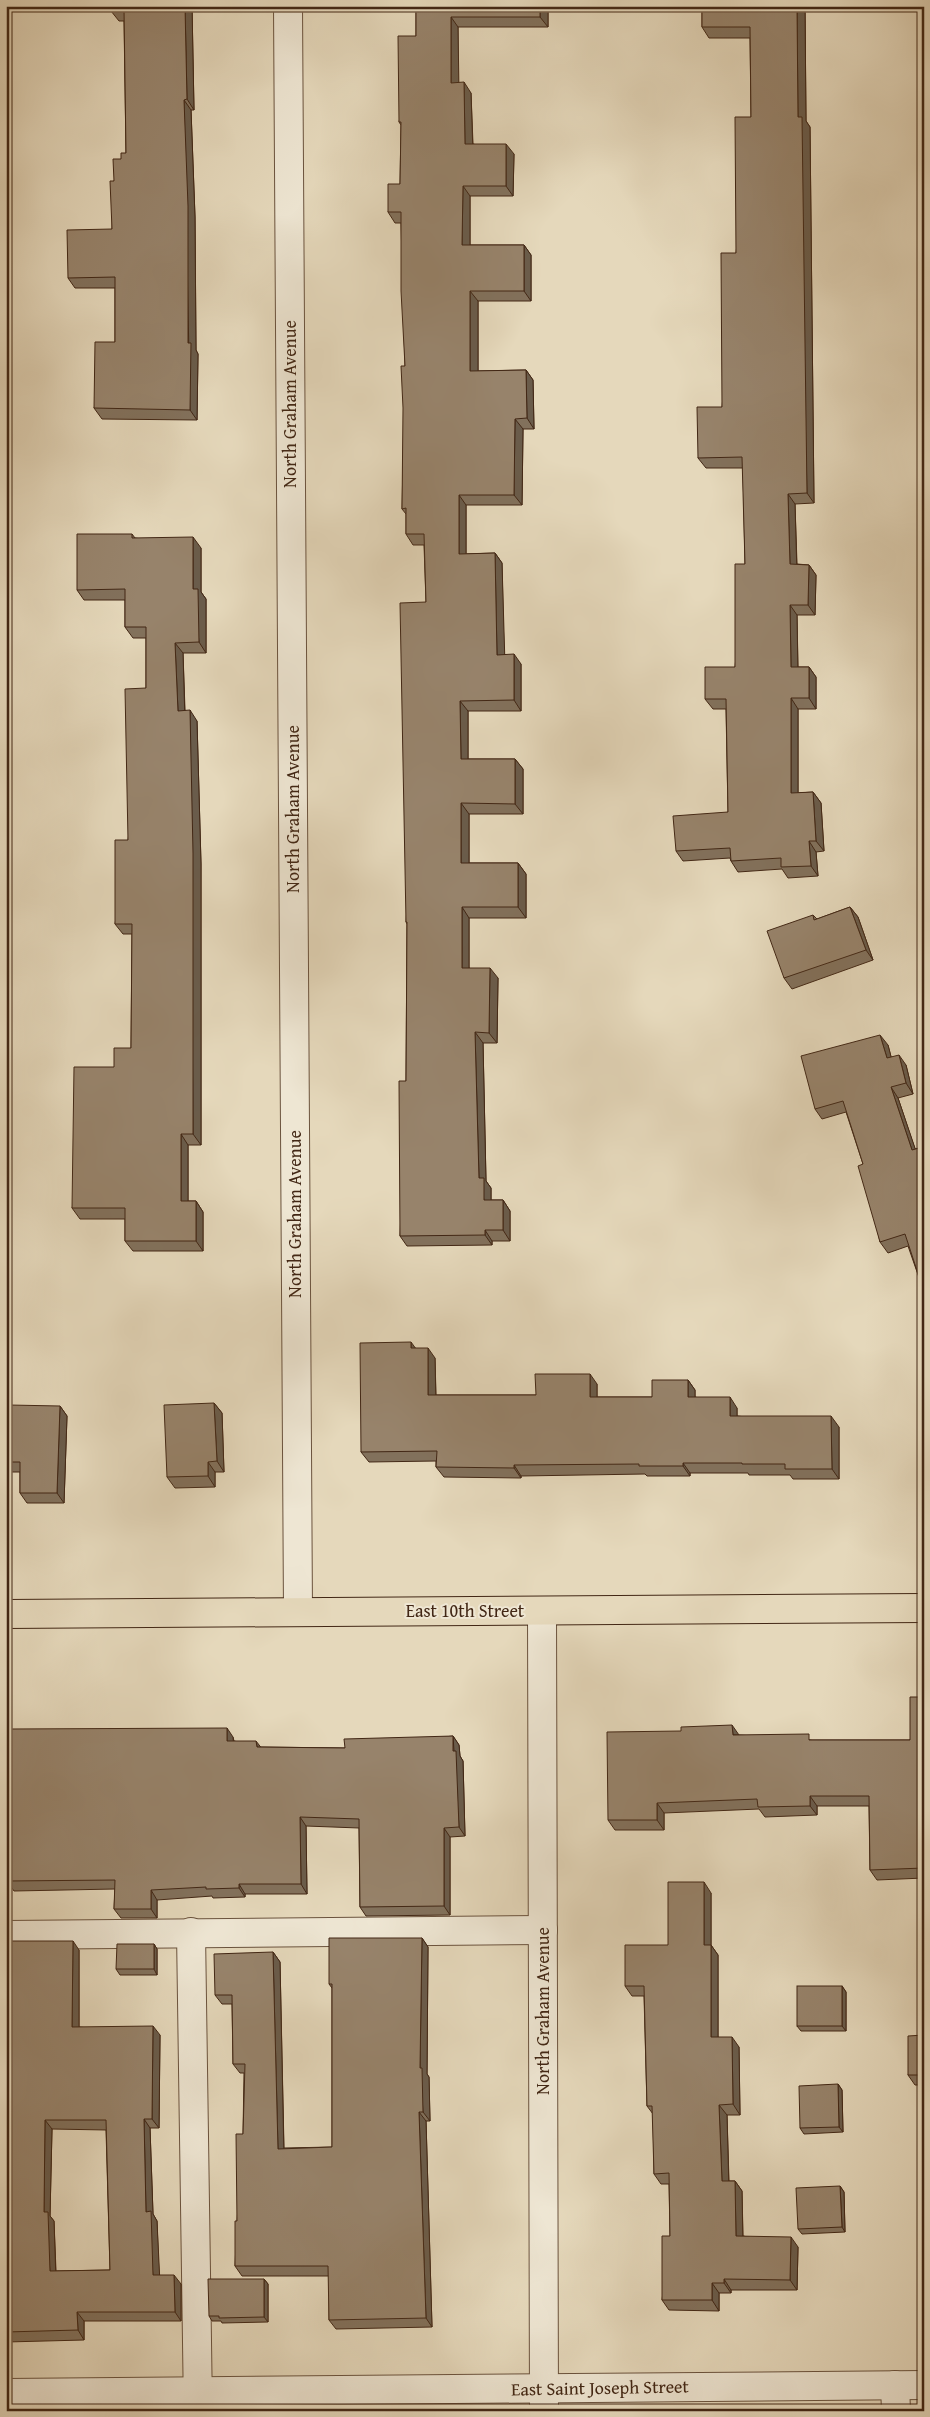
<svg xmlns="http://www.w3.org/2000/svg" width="930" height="2417" viewBox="0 0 930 2417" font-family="'Gentium Book Plus',serif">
  <rect width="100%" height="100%" fill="#e5d8bb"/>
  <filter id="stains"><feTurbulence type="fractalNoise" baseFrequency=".004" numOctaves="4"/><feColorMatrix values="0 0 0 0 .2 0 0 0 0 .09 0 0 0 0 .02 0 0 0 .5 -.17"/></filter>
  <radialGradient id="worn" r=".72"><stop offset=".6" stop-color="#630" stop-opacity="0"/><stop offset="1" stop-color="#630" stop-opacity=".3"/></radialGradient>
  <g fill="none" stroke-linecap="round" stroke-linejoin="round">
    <defs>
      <g id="minor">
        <path d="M288,6L298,1611"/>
        <path d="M542,1611L544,2411"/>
        <path d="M191,1932L198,2410"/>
        <path d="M6,1935L543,1930"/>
        <path d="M895,2385L896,2411"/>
        <path d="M6,2393L924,2385"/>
      </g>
      <path id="major" d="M6,1614L924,1608"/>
    </defs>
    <use href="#minor" stroke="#6b533e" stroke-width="30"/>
    <use href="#major" stroke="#422715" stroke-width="30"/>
    <use href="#minor" stroke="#eee6d3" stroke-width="28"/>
    <use href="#major" stroke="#e5d8bb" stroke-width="28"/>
  </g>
  <g fill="#82715c" stroke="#422715" fill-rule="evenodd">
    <path d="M192,6L194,110H191L195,217L196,350L198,354L197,420L102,419L94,408L115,342V288H75L68,278L112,229L114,181L121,159L126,153L124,21H119L111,11Z"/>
    <path d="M416,6H548V27H458V82L471,93L473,144L514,154L513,196H470V245H524L531,255V301H478V371L526,370L533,380L534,429H523L522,505H466V554L495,553L502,563L504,654L521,664V711H468V759H515L523,769V814H469V863H518L526,874V918H469V968L498,978L497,1043H483L486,1181L491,1188V1200H503L510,1211V1241H492V1245L407,1246L400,1236L406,1081L407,924L406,922L426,602L424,545H413L406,534V514L402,509L405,366L401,223H395L388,212L400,184L401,125L399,122L416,36Z"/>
    <path d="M702,6H805L806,121L810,127L814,503L795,504L797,564L809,565L816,575L815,615H797L798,667H809L816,677V709H798V793L813,792L821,803L824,851L816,852L818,876L788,878L782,869L738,872L731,861L730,858L683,861L676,851L728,812L726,709H713L705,699L735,667L745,564L743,468H706L698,458L722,407L736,253L751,117L750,38H709L702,27Z"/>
    <path d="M132,534L135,538L201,548V592L206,599V653H183L185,710L197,721L201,864V1145H188V1201H196L203,1212V1251H133L125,1241V1219H80L72,1208L114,1067L131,1048L132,934H123L115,924L128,840L146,688V638H133L125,627V600H84L77,590Z"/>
    <path d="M850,907L858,917L873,960L792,989L784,978L813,915L817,919Z"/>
    <path d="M888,1045L891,1057L906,1065L913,1094L898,1098L915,1149L919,1148L924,1155V1292L908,1246L888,1253L880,1242L863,1164L846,1112L822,1119L815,1109Z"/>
    <path d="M415,1348L435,1358L436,1395H536L597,1384V1397H652L688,1380L695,1390V1397L737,1408V1416L839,1427V1479H793L790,1475H749L748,1473H690V1476H647L645,1474L521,1476V1478L444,1477L436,1467V1461L369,1462L361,1452Z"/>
    <path d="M214,1403L222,1413L224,1472H215V1487L175,1488L167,1477Z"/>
    <path d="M60,1406L67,1416L64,1503H27L20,1493V1472H6V1446L9,1448Z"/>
    <path d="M924,1697V1878L877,1880L870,1870L869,1806H817V1815L765,1817L759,1809L664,1813V1830H615L608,1820L739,1735L812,1740H910Z"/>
    <path d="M453,1736L459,1745L460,1756L463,1761L465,1836L450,1837V1915L366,1916L360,1907L359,1828L306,1826L307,1894H245V1897L213,1898L212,1896L157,1900V1918H121L114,1909L115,1889L14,1891L7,1881L233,1737L234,1741L261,1747L345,1748Z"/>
    <path d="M711,1893V1945L718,1955V2037L739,2047L740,2115H727L729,2181H735L742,2191L743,2236L798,2247L797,2290H731V2293H719V2311L669,2310L662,2300L670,2236L669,2184H661L654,2174L653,2114L647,2106L644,1996H632L625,1986L668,1945Z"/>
    <path d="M422,1938L428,1947L427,2074L429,2077L430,2121H426L432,2327L336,2329L329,2320V2276H242L235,2266L237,2221L243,2134L244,2073H240L233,2064L232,2004H222L215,1995L273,1952L280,1962L284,2148L332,2147V1988L329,1984Z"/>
    <path d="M6,1941L79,1950V2027L160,2035L159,2128H150L153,2214L157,2221L159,2275L181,2284V2321H84V2340L6,2342ZM52,2129L106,2130L110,2270L56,2271L54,2221L50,2216Z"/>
    <path d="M154,1944L157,1949V1975H120L116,1969Z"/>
    <path d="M842,1986L846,1992V2031H801L797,2026Z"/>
    <path d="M924,2035V2085H915L908,2075Z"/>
    <path d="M838,2084L842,2090L843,2132L804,2134L800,2128Z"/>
    <path d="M840,2186L844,2192L845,2232L802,2234L798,2229Z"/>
    <path d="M264,2279L268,2284V2322L222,2323L221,2321H212L209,2316Z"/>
  </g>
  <g fill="#6a5c4b" stroke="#422715">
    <path d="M185,6H192L194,110L187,99Z"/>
    <path d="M540,6H548V27L540,17Z"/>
    <path d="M797,6H805L806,121L810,127L814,503L807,493L798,117Z"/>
    <path d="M451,17L458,27L459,93L451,83Z"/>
    <path d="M464,82L471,93L473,154L465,144Z"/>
    <path d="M184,100L191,110L195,217L196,350L198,354L197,420L190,410Z"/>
    <path d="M506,144L514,154L513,196L506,186Z"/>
    <path d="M463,186L470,196V255L462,245Z"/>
    <path d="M524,245L531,255V301L524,291Z"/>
    <path d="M470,291L478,301V382L470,371Z"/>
    <path d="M526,370L533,380L534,429L527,418Z"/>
    <path d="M515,419L523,429L522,505L514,495Z"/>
    <path d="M788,494L795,504L797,575L790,564Z"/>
    <path d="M459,495L466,505V564L459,554Z"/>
    <path d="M193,537L201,548V592L206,599V653L199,642L193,589Z"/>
    <path d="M495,553L502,563L505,665L497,655Z"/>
    <path d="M809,565L816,575L815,615L808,605Z"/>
    <path d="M790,605L797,615L798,677L791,667Z"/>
    <path d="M175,643L183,653L185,721L178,711Z"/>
    <path d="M514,654L521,664V711L514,700Z"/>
    <path d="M809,667L816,677V709L809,698Z"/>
    <path d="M791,698L798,709V804L791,793Z"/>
    <path d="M460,701L468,711V769L461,759Z"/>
    <path d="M190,710L197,721L201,864V1145L193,1134Z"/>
    <path d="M515,759L523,769V814L515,804Z"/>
    <path d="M813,792L821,803L824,851L816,841Z"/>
    <path d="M461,803L469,814V874L461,863Z"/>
    <path d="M809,841L816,852L818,876L811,866Z"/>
    <path d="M518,863L526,874V918L518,907Z"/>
    <path d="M462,907L469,918V978L462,968Z"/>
    <path d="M850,907L858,917L873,960L866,950Z"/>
    <path d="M490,968L498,978L497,1043L489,1033Z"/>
    <path d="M475,1032L483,1043L486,1181L491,1188V1211L484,1200L479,1178Z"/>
    <path d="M880,1035L888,1045L894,1068L887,1058Z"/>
    <path d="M899,1055L906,1065L913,1094L906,1083Z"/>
    <path d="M891,1087L898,1098L919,1160L912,1150Z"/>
    <path d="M181,1134L188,1145V1212L181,1201Z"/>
    <path d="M919,1148L924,1155V1163Z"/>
    <path d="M503,1200L510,1211V1241L503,1230Z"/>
    <path d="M196,1201L203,1212V1251L196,1241Z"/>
    <path d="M485,1230L492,1241V1245L485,1235Z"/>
    <path d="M411,1342L419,1353L411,1348Z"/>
    <path d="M428,1348L435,1358L436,1406L428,1395Z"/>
    <path d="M590,1374L597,1384V1407L590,1397Z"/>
    <path d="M688,1380L695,1390V1408L688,1397Z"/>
    <path d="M730,1397L737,1408V1427L730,1416Z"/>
    <path d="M214,1403L222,1413L224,1472L217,1461Z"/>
    <path d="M60,1406L67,1416L64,1503L57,1493Z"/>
    <path d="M831,1416L839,1427V1479L832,1469Z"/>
    <path d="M208,1462L215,1472V1487L208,1476Z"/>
    <path d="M683,1463L690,1473V1476L683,1466Z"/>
    <path d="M514,1465L521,1476V1478L514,1468Z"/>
    <path d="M732,1725L739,1735H733Z"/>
    <path d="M227,1728L233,1737L234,1751L227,1741Z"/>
    <path d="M453,1736L459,1745L460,1756L463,1761L465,1836L459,1827Z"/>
    <path d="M256,1741L263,1750L257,1747Z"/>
    <path d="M810,1796L817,1806V1815L810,1806Z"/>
    <path d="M657,1803L664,1813V1830L657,1820Z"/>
    <path d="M300,1817L306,1826L307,1894L301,1884Z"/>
    <path d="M444,1828L450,1837V1915L444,1906Z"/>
    <path d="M704,1882L711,1893V1955L704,1945Z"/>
    <path d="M239,1884L245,1894V1897L239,1888Z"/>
    <path d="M151,1890L157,1900V1918L151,1909Z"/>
    <path d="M422,1938L428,1947L427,2074L429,2077L430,2121L423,2112L420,2068Z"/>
    <path d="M73,1941L79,1950V2036L72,2027Z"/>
    <path d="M154,1944L157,1949V1975L154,1969Z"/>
    <path d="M711,1945L718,1955V2048L711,2037Z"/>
    <path d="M273,1952L280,1962L284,2158L278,2149Z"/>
    <path d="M842,1986L846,1992V2031L842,2026Z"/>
    <path d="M153,2026L160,2035L159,2128L152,2119Z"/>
    <path d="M732,2037L739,2047L740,2115L733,2104Z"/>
    <path d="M838,2084L842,2090L843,2132L839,2127Z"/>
    <path d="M719,2105L727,2115L729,2192L722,2181Z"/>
    <path d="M419,2112L426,2121L432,2327L426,2318Z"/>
    <path d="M144,2119L150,2128L153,2214L157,2221L160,2284L153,2275L146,2212Z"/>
    <path d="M45,2120L52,2129L50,2216L54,2221L56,2281L50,2271L44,2212Z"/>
    <path d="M735,2181L742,2191L743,2247L736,2236Z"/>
    <path d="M840,2186L844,2192L845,2232L842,2227Z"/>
    <path d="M791,2237L798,2247L797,2290L790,2280Z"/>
    <path d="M174,2275L181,2284V2321L175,2312Z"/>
    <path d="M264,2279L268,2284V2322L264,2317Z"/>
    <path d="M724,2279L731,2290V2293L724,2283Z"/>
    <path d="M712,2283L719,2293V2311L712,2300Z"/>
    <path d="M77,2312L84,2321V2340L78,2330Z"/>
  </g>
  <g fill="#97836b" stroke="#422715" fill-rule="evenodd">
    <path d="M111,6H185L187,99L184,100L188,206V343H191L190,410L94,408L95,342H115V277L68,278L67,230L112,229L110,181H114L113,159H121V153H126L124,10L111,11Z"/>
    <path d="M416,6H540V17H451V83L464,82L465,144H506V186H463L462,245H524V291H470V371L526,370L527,418L515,419L514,495H459V554L495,553L497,655L514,654V700L460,701L461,759H515V804L461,803V863H518V907H462V968H490L489,1033L475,1032L479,1178H484V1200H503V1230H485V1235L400,1236L399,1081H406L407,922H406L400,603L426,602L424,534H406V508L402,509L403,408L401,366H405L401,291V212H388V184H400L401,122H399L398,36H416Z"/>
    <path d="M702,6H797L798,117H802L807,493L788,494L790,564L809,565L808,605H790L791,667H809V698H791V793L813,792L816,841H809L811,866L781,867V858L731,861L730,848L676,851L673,816L728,812L726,699H705V667H735V564H745L742,457L698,458L697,407H722L721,253H736L735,117H751L750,27H702Z"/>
    <path d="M77,534H132V538L193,537V589H198L199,642L175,643L178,711L190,710L193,853V1134H181V1201H196V1241H125V1208H72L74,1067H114V1048H131L132,924H115V840H128L125,689L146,688V627H125V589L77,590Z"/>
    <path d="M850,907L866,950L784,978L767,931L813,915L814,920Z"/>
    <path d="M880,1035L887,1058L899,1055L906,1083L891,1087L912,1150L919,1148L924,1163V1292L905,1234L880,1242L858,1166L863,1164L843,1101L815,1109L801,1056Z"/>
    <path d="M411,1342V1348H428V1395H536L535,1374H590V1397H652V1380H688V1397H730V1416H831L832,1469H785V1464H742V1463H683V1466H639V1464L514,1465V1468L436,1467L437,1451L361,1452L360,1343Z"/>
    <path d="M214,1403L217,1461L208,1462V1476L167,1477L164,1405Z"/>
    <path d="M9,1405L60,1406L57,1493H20V1462H6V1446L9,1448Z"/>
    <path d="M910,1697H924V1868L870,1870L869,1796H810V1806L758,1807L757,1799L657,1803V1820H608L607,1732L681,1731V1727L732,1725L733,1735L809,1734V1740H910Z"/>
    <path d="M227,1728V1741H256L257,1747L345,1748L344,1739L453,1736V1751H456L459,1827L444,1828V1906L360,1907L359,1819L300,1817L301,1884H239V1888L206,1889V1887L151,1890V1909H114L115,1880L7,1881L6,1856V1743H9V1729Z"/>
    <path d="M668,1882H704V1945H711V2037H732L733,2104L719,2105L722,2181H735L736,2236L791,2237L790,2280L724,2279V2283H712V2300H662V2236H670L669,2173L654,2174L652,2106H647L644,1986H625V1945H668Z"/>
    <path d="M329,1938H422L420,2068H422L423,2112H419L426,2318L329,2320L328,2266H235V2221H237L236,2134H243L245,2064H233L232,1995H215L214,1954L273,1952L278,2149L332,2147V1984H329Z"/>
    <path d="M6,1941H73L72,2027L153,2026L152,2119H144L146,2212L151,2211L153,2275H174L175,2312H77L78,2330L6,2332ZM45,2120H106L110,2270L50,2271L48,2212H44Z"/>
    <path d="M117,1944H154V1969H116Z"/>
    <rect x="797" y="1986" width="45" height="40"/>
    <path d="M924,2035V2075H908V2036Z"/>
    <path d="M838,2084L839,2127L800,2128L799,2086Z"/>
    <path d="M840,2186L842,2227L798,2229L796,2188Z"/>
    <path d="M208,2279H264V2317L219,2318V2316H209Z"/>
  </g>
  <g text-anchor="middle" stroke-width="4" stroke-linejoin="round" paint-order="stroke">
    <g font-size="18" fill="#422715" stroke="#eee6d3">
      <text transform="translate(290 404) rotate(-90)" y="6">North Graham Avenue</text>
      <text transform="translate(293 809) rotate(-90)" y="6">North Graham Avenue</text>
      <text transform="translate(295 1214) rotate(-90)" y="6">North Graham Avenue</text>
      <text x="465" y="1617">East 10th Street</text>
      <text transform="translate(543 2011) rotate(-90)" y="6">North Graham Avenue</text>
      <text transform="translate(600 2388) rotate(-1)" y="6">East Saint Joseph Street</text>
    </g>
  </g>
  <rect width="930" height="2417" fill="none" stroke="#e5d8bb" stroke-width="25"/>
  <rect x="8" y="8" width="915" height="2402" fill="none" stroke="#422715" stroke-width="2.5"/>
  <rect x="12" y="12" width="905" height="2392" fill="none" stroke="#422715"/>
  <rect width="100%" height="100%" filter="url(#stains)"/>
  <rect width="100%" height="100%" fill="url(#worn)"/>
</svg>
